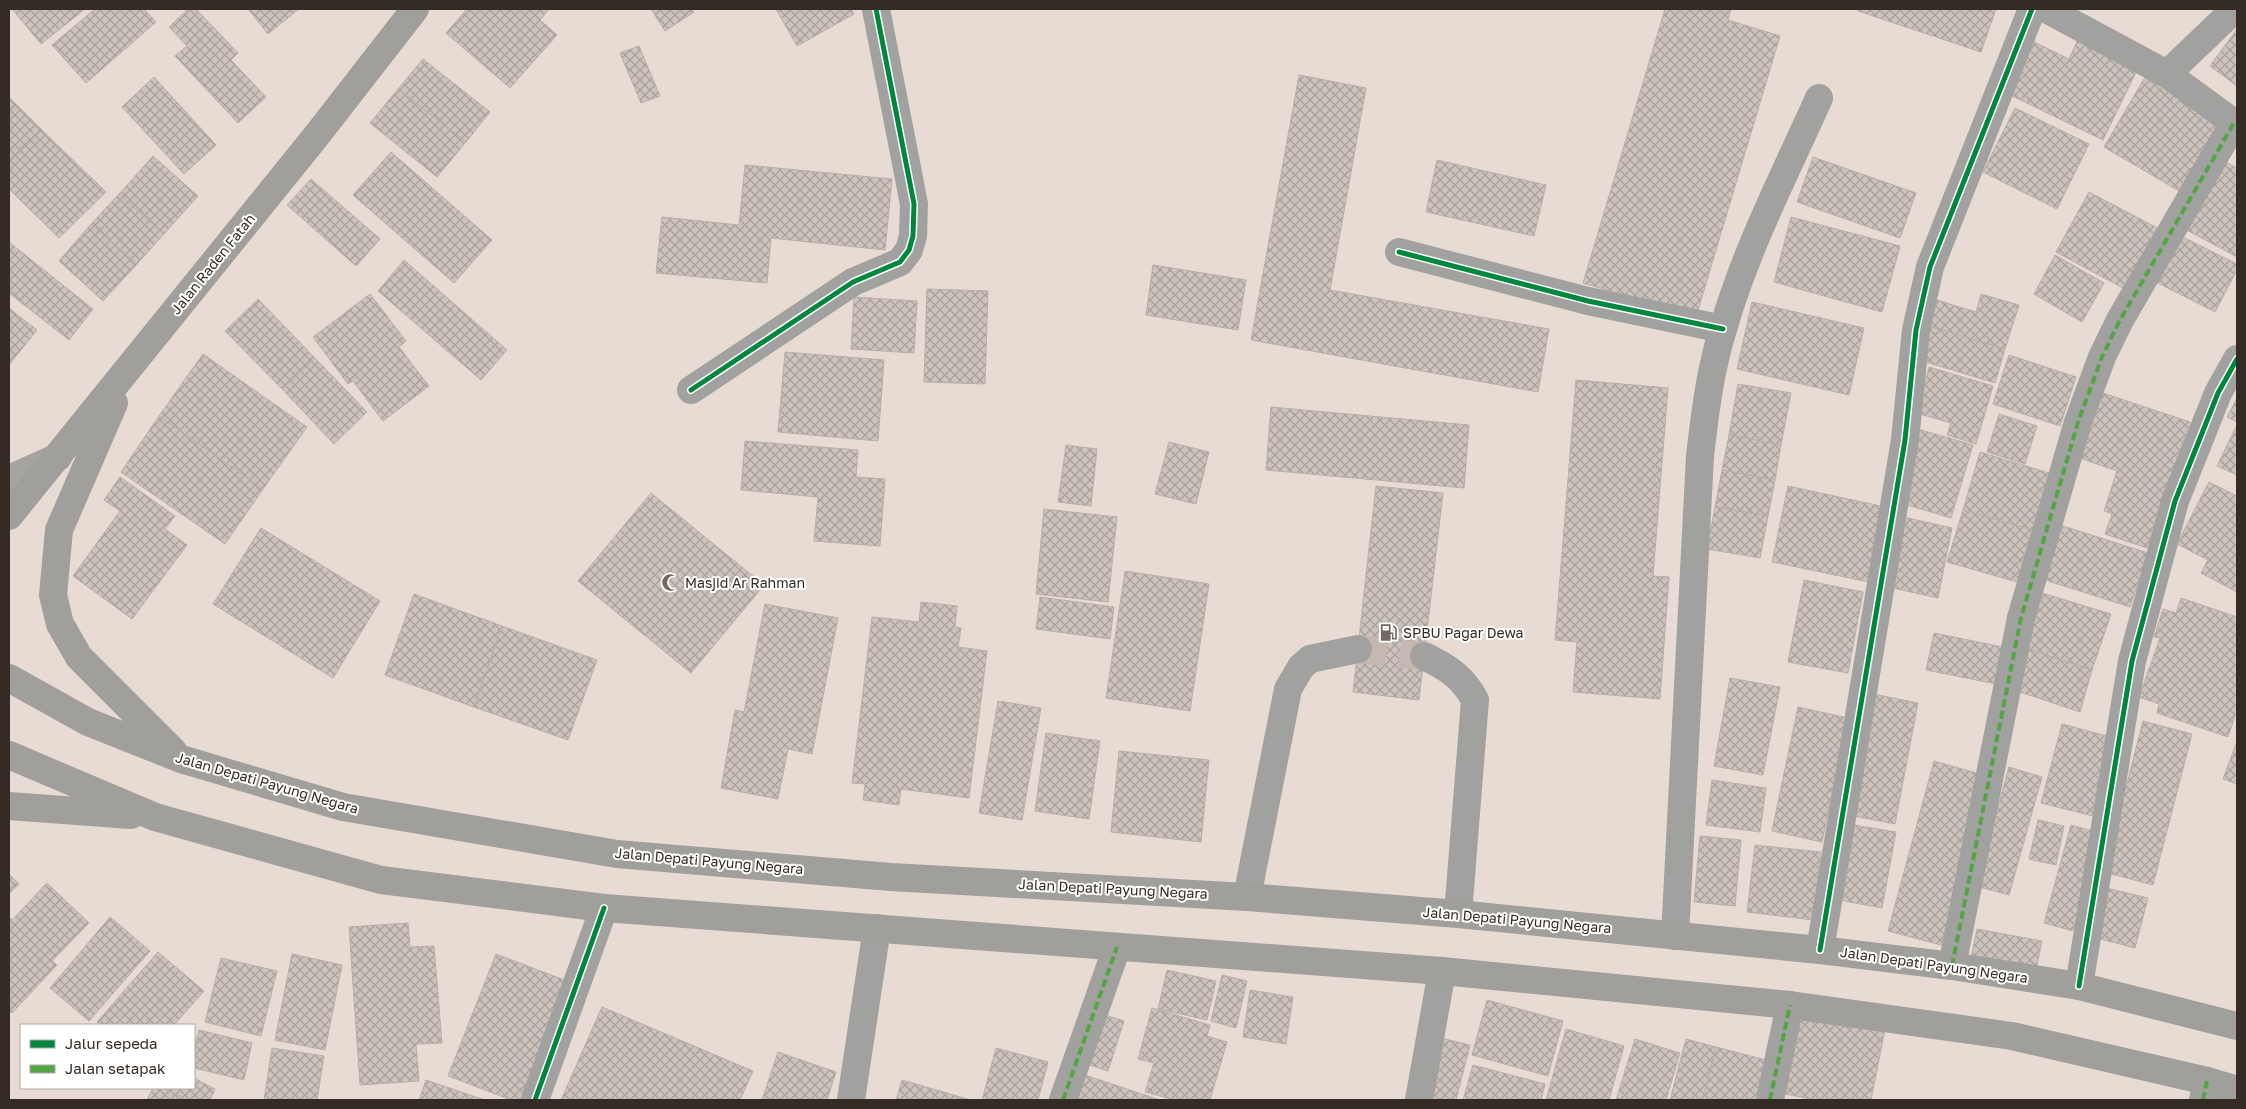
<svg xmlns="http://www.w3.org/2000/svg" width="2246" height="1109" viewBox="0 0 2246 1109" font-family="'Golos Text',sans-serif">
  <defs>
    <pattern id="building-cross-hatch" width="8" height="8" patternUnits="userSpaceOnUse" patternTransform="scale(1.25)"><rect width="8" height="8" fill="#cdc3bc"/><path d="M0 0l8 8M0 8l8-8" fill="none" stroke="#a79f99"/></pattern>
  </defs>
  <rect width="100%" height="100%" fill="#e8dbd3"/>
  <g fill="url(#building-cross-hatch)" stroke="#b8aea8">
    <path d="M12,9H85L41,44Z"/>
    <path d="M95,9H144L156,22L86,83L52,45Z"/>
    <path d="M188,9H196L238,53L231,60L266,97L238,123L175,56L187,46L169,27Z"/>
    <path d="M248,9H299L268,34Z"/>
    <path d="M467,9H549L540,20L557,35L510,88L446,33Z"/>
    <path d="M651,9H691L694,12L665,31Z"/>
    <path d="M776,9H851L854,14L797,46Z"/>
    <path d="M1665,9H1731L1728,20L1780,36L1696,317L1583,283Z"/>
    <path d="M1859,9H1996L1981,52L1858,11Z"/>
    <path d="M2237,29V86L2210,66Z"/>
    <path d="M2080,35L2140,64L2103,140L2002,91L2028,39L2069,59Z"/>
    <path d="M639,46L660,96L641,103L620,53Z"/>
    <path d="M423,59L490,112L466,142L398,89Z"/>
    <path d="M2148,72L2223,115L2179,191L2104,147Z"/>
    <path d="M1299,75L1366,88L1330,290L1549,329L1538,392L1251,340Z"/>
    <path d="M154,77L216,145L184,174L122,107Z"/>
    <path d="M398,89L466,142L437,177L370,123Z"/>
    <path d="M9,97L42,130L9,163Z"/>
    <path d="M2015,108L2089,144L2057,209L1983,172Z"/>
    <path d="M42,130L106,192L59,238L9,189V163Z"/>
    <path d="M391,152L492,240L454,283L353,195Z"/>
    <path d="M153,156L198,196L164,234L119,194Z"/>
    <path d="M1813,157L1916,193L1900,238L1797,202Z"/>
    <path d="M2220,159L2237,168V257L2183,228Z"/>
    <path d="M1437,160L1546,185L1534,236L1426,212Z"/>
    <path d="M745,165L892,179L885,250L771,238L767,283L656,273L662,217L739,225Z"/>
    <path d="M311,179L380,239L356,266L287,205Z"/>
    <path d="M2089,192L2165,232L2132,293L2056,252Z"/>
    <path d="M119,194L164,234L137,264L91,224Z"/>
    <path d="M1791,217L1900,246L1882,312L1774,282Z"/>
    <path d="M91,224L137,264L103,301L59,261Z"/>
    <path d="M2177,234L2237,264V270L2215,312L2154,281Z"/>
    <path d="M9,242L93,309L69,340L9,293Z"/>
    <path d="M2055,255L2104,283L2082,322L2034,294Z"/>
    <path d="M404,260L507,350L481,380L378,291Z"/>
    <path d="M1153,265L1246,280L1238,330L1146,315Z"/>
    <path d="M927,289L988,291L985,384L924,382Z"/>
    <path d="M370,294L406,341L399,347L429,386L383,421L353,381L348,384L313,337Z"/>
    <path d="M1981,294L2019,305L2005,349L1929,326L1937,300L1976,312Z"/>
    <path d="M854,297L917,301L914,353L851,349Z"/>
    <path d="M258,299L315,358L282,389L225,331Z"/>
    <path d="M1752,302L1864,328L1849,395L1737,369Z"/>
    <path d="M9,308L37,330L9,365Z"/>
    <path d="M1929,326L2005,349L1995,383L1919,360Z"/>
    <path d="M785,352L884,360L878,441L778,432Z"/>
    <path d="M203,354L307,427L263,489L159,416Z"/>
    <path d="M2009,355L2076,377L2060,426L1993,404Z"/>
    <path d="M315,358L367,412L334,444L282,389Z"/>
    <path d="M1929,367L1993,386L1976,444L1947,435L1951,423L1916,413Z"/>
    <path d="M1576,380L1668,388L1653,576L1669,577L1660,699L1573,692L1577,642L1555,640Z"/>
    <path d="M1738,384L1791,393L1781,445L1729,435Z"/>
    <path d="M2100,392L2190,422L2147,548L2105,534L2112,514L2104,511L2117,471L2077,457Z"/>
    <path d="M2237,398V422L2227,417Z"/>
    <path d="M1271,407L1469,425L1464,488L1266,470Z"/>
    <path d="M1999,414L2037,426L2025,464L1987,452Z"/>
    <path d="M159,416L263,489L225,544L121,472Z"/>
    <path d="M2236,427L2237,428V475L2217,466Z"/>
    <path d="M1918,429L1973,445L1951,518L1897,502Z"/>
    <path d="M1729,435L1781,445L1775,480L1722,470Z"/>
    <path d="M745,441L858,450L856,477L885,479L880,546L814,541L818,497L741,490Z"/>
    <path d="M1169,442L1209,452L1196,504L1155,494Z"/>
    <path d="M1066,445L1097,449L1091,506L1058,502Z"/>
    <path d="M1980,452L2049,473L2032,530L1963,510Z"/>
    <path d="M1722,470L1775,480L1768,516L1715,507Z"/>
    <path d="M120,477L175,516L165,529L187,545L132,619L73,576L120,511L104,500Z"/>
    <path d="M2209,482L2237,496V592L2201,573L2208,560L2177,544Z"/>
    <path d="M1376,486L1443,493L1419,700L1353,692Z"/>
    <path d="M1788,486L1890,508L1874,583L1772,562Z"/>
    <path d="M651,493L764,585L691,673L578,581Z"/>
    <path d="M1715,507L1768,516L1760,558L1707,549Z"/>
    <path d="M1044,509L1117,517L1108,602L1036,594Z"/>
    <path d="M1963,510L2032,530L2017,582L1947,562Z"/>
    <path d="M1899,516L1952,528L1938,598L1884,586Z"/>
    <path d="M2060,525L2148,553L2130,607L2042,579Z"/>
    <path d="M261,528L380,601L333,678L213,604Z"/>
    <path d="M1125,571L1209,584L1190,711L1106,698Z"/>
    <path d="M1804,580L1863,592L1848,673L1788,662Z"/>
    <path d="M2039,592L2111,614L2092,670L2021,647Z"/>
    <path d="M414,594L502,626L474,707L385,675Z"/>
    <path d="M1040,597L1114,607L1110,639L1036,629Z"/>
    <path d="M2181,598L2237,617V710L2228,737L2157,713L2159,704L2139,697L2160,638L2154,637L2163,609L2176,613Z"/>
    <path d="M921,602L957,606L955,627L961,628L958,647L987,651L969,798L901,789L899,805L863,800L865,784L852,783L872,617L919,622Z"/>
    <path d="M765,604L838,618L812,754L788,749L778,799L721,788L735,710L744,712Z"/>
    <path d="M502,626L597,660L568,740L474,707Z"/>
    <path d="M1934,633L2003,647L1996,684L1926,670Z"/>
    <path d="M2021,647L2092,670L2080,712L2008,688Z"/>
    <path d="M1730,678L1780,687L1763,775L1714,766Z"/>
    <path d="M1868,693L1918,703L1895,824L1843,814Z"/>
    <path d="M998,701L1041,708L1022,820L979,813Z"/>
    <path d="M1798,707L1848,718L1822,842L1772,831Z"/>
    <path d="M2143,721L2192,734L2153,885L2104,872Z"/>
    <path d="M2062,724L2118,739L2097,817L2041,803Z"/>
    <path d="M1046,733L1100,741L1089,819L1035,811Z"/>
    <path d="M2237,741V784L2223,779Z"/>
    <path d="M1119,751L1209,760L1201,842L1111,832Z"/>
    <path d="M1934,761L1987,776L1941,945L1888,931Z"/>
    <path d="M2009,767L2042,777L2009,895L1976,886Z"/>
    <path d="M1712,780L1766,788L1760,832L1706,825Z"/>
    <path d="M2038,820L2064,826L2056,865L2029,859Z"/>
    <path d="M1848,824L1896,832L1882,908L1834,899Z"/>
    <path d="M2071,825L2100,833L2073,931L2044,923Z"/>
    <path d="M1700,836L1741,840L1735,906L1694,902Z"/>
    <path d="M1755,845L1821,852L1813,920L1747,912Z"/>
    <path d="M9,874L19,884L9,894Z"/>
    <path d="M47,883L89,923L52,961L57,965L12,1013L9,1010V917L12,920Z"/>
    <path d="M2106,888L2148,898L2135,948L2093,937Z"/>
    <path d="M110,917L150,951L89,1021L50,988Z"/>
    <path d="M408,923L410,947L434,946L442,1043L416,1044L419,1081L360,1085L349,927Z"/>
    <path d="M1977,929L2042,941L2036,970L1971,958Z"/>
    <path d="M158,952L204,991L174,1025H101L97,1022Z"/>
    <path d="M292,954L342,965L325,1050L275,1040Z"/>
    <path d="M496,954L567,981L520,1100H511L448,1076Z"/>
    <path d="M221,958L277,971L261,1036L205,1022Z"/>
    <path d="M1167,970L1216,981L1207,1020L1158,1009Z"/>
    <path d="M1222,975L1247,981L1236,1028L1211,1021Z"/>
    <path d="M1250,990L1293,997L1286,1044L1243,1037Z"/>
    <path d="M1487,1000L1563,1021L1548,1076L1472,1055Z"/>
    <path d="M1792,1005L1886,1024L1871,1100H1815L1775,1092Z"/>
    <path d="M602,1007L753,1071L740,1100H561Z"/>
    <path d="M1152,1008L1210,1025L1207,1036L1227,1042L1210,1100H1175L1145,1092L1154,1063L1138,1059Z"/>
    <path d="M1099,1013L1124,1021L1108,1071L1083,1063Z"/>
    <path d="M1566,1029L1624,1046L1609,1100H1546Z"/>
    <path d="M199,1030L252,1043L244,1080L194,1068V1050Z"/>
    <path d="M1441,1038L1470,1045L1456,1100H1425Z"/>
    <path d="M1635,1039L1680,1053L1666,1100H1616Z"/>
    <path d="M1686,1039L1716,1047L1703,1100H1670Z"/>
    <path d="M1716,1047L1770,1061L1760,1100H1703Z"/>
    <path d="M272,1048L324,1056L317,1100H264Z"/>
    <path d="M996,1048L1048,1062L1038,1100H982Z"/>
    <path d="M778,1052L836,1072L827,1100H762Z"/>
    <path d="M1473,1065L1545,1084L1541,1100H1463Z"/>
    <path d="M1085,1075L1160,1100H1076Z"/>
    <path d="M194,1078L215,1089L210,1100H187L163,1088H194Z"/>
    <path d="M426,1080L485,1100H419Z"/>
    <path d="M902,1080L971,1100H896Z"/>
    <path d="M153,1088H163L187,1100H147Z"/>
  </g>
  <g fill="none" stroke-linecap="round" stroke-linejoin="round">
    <path stroke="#c4b8b0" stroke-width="28" stroke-dasharray="28 14" stroke-linecap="butt" d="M1358,649L1424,656"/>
    <g stroke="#a1a2a0" stroke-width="28">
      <path d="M2046,9L2167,74L2237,125"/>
      <path d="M2167,74L2235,9"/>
      <path d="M1399,252L1588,301L1723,329"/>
      <path d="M691,390L853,282L900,262L909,250L913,236L914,204L876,9"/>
      <path d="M1424,656C1447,667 1463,677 1475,700L1458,914"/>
      <path d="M1247,897L1288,689L1301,667L1310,659L1358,649"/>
      <path d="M1675,936L1700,456C1705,413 1710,371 1723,329C1746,249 1785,174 1819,98"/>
      <path d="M1820,950L1905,440L1916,330L1930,267L2032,9"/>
      <path d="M1952,966L2021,618L2078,422L2102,357L2120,320L2234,123"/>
      <path d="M2079,986L2132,661L2175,501L2218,393L2237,359"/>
      <path d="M535,1100L604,908"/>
      <path d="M851,1100L877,928"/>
      <path d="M1063,1100L1117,947"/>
      <path d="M1419,1100L1442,971"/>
      <path d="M1770,1100L1790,1005"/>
      <path d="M2203,1100L2207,1081"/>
    </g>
    <path stroke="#a5a4a0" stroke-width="28" d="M9,479L58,457"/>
    <g stroke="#a09f9b" stroke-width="28">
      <path d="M114,403L59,530L53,595L60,624L79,657L173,751"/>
      <path d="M9,516L317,135L415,9"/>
      <path d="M9,678L88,722L181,759L343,807L617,854L891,877L1247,897L1458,914L1820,950L1952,966L2079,986L2237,1026"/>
      <path d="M9,755L155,817L381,880L604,908L1442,971L1790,1005L2012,1036L2207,1081L2237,1090"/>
      <path d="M9,806L131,815"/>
    </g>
    <g stroke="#53a442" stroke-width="4" stroke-dasharray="8 4" stroke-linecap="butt">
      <path d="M1952,966L2021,618L2078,422L2102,357L2120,320L2234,123"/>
      <path d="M1063,1100L1117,947"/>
      <path d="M1770,1100L1790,1005"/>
      <path d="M2203,1100L2207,1081"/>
    </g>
    <defs>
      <g id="cycleway">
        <path d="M1399,252L1588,301L1723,329"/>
        <path d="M691,390L853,282L900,262L909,250L913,236L914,204L876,9"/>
        <path d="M1820,950L1905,440L1916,330L1930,267L2032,9"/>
        <path d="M2079,986L2132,661L2175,501L2218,393L2237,359"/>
        <path d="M535,1100L604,908"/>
      </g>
    </defs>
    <use href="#cycleway" stroke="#fff" stroke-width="8"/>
    <use href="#cycleway" stroke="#00873e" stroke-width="5"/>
  </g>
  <defs>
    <symbol id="mosque-bare" viewBox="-9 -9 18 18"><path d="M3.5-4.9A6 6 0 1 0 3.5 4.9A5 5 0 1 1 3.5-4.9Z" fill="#736962" stroke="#fff" stroke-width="2.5" paint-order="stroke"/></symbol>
    <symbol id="fuel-bare" viewBox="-9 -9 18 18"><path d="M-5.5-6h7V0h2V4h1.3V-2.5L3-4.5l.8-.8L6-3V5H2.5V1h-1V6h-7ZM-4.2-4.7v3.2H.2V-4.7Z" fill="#736962" stroke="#fff" stroke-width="2.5" paint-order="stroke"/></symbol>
  </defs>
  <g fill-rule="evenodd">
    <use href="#mosque-bare" x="658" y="570" width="25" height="25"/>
    <use href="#fuel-bare" x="1376" y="620" width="25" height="25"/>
  </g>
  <g text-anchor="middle" stroke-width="4" stroke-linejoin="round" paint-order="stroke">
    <g font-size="14" fill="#342b25" stroke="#fff">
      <text transform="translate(213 264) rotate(-51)" y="5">Jalan Raden Fatah</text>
      <text transform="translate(267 783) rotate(16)" y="5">Jalan Depati Payung Negara</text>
      <text transform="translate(709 861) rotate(5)" y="5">Jalan Depati Payung Negara</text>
      <text transform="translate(1113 889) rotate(3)" y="5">Jalan Depati Payung Negara</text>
      <text transform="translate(1517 920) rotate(5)" y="5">Jalan Depati Payung Negara</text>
      <text transform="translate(1934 965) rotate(8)" y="5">Jalan Depati Payung Negara</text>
    </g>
    <g font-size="14" fill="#342b25" stroke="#fff" text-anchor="start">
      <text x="685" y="588">Masjid Ar Rahman</text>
      <text x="1403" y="638">SPBU Pagar Dewa</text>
    </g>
  </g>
  <rect width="2246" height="1109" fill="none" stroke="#342b25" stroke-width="20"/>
  <rect x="20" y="1024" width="175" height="65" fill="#ffffff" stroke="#aeaaa8"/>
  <rect x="30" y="1040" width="25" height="8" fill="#00873e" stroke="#aeaaa8"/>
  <text x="65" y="1049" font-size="15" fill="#342b25">Jalur sepeda</text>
  <rect x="30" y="1065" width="25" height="8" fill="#53a442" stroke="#aeaaa8"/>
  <text x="65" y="1074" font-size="15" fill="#342b25">Jalan setapak</text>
</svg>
